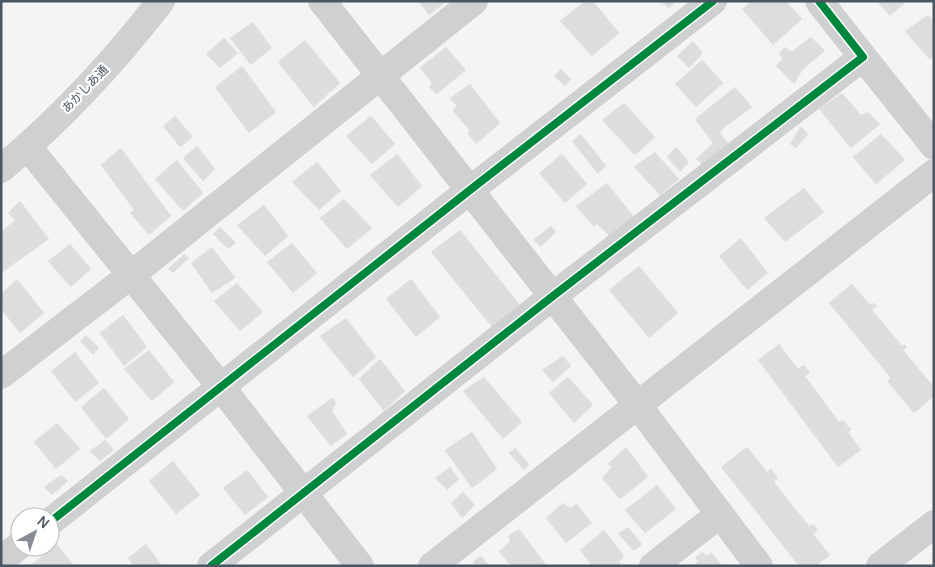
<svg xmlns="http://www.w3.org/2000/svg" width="935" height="567" viewBox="0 0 935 567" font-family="Manrope,'Noto Sans JP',sans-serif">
  <rect width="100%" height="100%" fill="#f4f4f4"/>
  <g fill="#ddddde" stroke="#e5e6e7">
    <path d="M418,1H447L429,15Z"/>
    <path d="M585,1H593L619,33L592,56L560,21Z"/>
    <path d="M660,1H676L669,8Z"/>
    <path d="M752,1H786L802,19L773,45L742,9Z"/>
    <path d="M877,1H907L890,16Z"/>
    <path d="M928,15L934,21V55L930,60L905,31Z"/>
    <path d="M253,22L272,48L251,65L230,38Z"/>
    <path d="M811,37L825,51L803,69L794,84L776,66L783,58L779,54L785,47L791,52Z"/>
    <path d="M224,38L238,53L220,68L206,54Z"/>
    <path d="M305,40L340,83L314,107L278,62Z"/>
    <path d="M693,41L703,53L689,68L677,56Z"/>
    <path d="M446,47L466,70L437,94L429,87L432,83L420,68Z"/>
    <path d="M702,60L723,83L696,107L675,84Z"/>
    <path d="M242,66L276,112L249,133L215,87Z"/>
    <path d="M561,69L571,79L565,86L554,76Z"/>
    <path d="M470,84L500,123L476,144L468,134L470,131L453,111L457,106L450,98Z"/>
    <path d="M735,87L752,107L725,127L720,133L729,145L703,165L696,159L713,143L695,119Z"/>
    <path d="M842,93L861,115L868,112L880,124L851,148L819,109Z"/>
    <path d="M624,103L655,137L635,155L602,120Z"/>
    <path d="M175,116L193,137L180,147L163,126Z"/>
    <path d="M371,116L395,144L372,164L346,136Z"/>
    <path d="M801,126L808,134L796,148L790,144Z"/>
    <path d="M581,134L606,166L598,174L572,141Z"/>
    <path d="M881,134L905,160L876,184L853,157Z"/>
    <path d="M197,146L215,169L203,181L183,158Z"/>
    <path d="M676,147L689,162L680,172L667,157Z"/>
    <path d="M121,148L171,216L149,235L130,213L134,210L101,165Z"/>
    <path d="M655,152L679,179L660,195L634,167Z"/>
    <path d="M397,154L422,186L398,207L370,175Z"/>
    <path d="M562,154L587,184L565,203L539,173Z"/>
    <path d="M177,160L203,193L183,211L155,179Z"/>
    <path d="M317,162L341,191L319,210L292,182Z"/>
    <path d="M607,183L634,217L610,237L597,224L594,227L576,206Z"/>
    <path d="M804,188L824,212L785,242L764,218Z"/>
    <path d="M344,199L372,228L347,249L320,218Z"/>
    <path d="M20,201L49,239L1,273V232L15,220L8,213Z"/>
    <path d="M264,205L288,236L265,256L237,225Z"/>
    <path d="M551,226L556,232L541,247L533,240Z"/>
    <path d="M220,227L236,243L228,249L213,234Z"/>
    <path d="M460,230L520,305L492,327L431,252Z"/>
    <path d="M741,238L768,273L747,290L719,256Z"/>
    <path d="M292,243L317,273L293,293L267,262Z"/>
    <path d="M70,244L91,269L71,287L48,261Z"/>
    <path d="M212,247L235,278L212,293L191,263Z"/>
    <path d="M184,254L189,258L173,273L168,269Z"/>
    <path d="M639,266L678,313L649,338L609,290Z"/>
    <path d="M17,279L44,313L20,333L1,309V294Z"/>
    <path d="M411,279L440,317L416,337L386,299Z"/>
    <path d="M237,283L263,312L240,331L214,301Z"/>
    <path d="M852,284L870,305L873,303L877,306L872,310L902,346L904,344L907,347L903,350L934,387V396L914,413L887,381L891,378L829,303Z"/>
    <path d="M123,315L147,347L124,366L100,333Z"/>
    <path d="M346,318L376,357L353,377L320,336Z"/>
    <path d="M86,335L99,348L93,355L80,341Z"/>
    <path d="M779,344L798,369L804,365L810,373L805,376L839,422L843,420L851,430L848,432L861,450L838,467L758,360Z"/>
    <path d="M149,350L174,382L152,401L124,369Z"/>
    <path d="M75,352L99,383L75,402L51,371Z"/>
    <path d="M563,356L571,366L553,382L542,370Z"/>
    <path d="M380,359L405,391L384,411L359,379Z"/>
    <path d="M484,377L522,422L503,439L463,391Z"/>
    <path d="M568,377L593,405L574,423L549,393Z"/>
    <path d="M104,388L129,419L106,439L81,407Z"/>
    <path d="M332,398L336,402L332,411L347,434L331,446L307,416Z"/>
    <path d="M57,423L80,449L56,469L34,442Z"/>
    <path d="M472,432L497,469L472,488L445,450Z"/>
    <path d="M105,440L114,450L100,461L90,451Z"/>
    <path d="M626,447L648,477L620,499L602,478L612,467L608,464Z"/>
    <path d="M747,447L767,472L771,469L778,478L774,482L809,526L813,524L818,530L813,534L830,555L816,566H799L721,467Z"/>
    <path d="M515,448L529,464L524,470L509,453Z"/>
    <path d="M173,461L200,495L176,514L149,481Z"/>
    <path d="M450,467L459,479L447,490L435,478Z"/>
    <path d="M247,470L268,497L245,515L223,488Z"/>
    <path d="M61,475L68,481L52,495L44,487Z"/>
    <path d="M657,485L676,509L645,533L625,510Z"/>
    <path d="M463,492L475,505L462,518L451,503Z"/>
    <path d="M563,503L570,508L577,504L592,523L566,543L546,518Z"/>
    <path d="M628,527L642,544L634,551L618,534Z"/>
    <path d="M519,529L547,566H511L499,551L510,542L508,536Z"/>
    <path d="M604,530L624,556L619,562L621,566H592L580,550Z"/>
    <path d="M57,544L74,566H30Z"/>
    <path d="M146,544L162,566H134L128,558Z"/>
    <path d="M702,552L707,556L711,552L722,566H694L698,561L695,558Z"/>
    <path d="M480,556L483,558L489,566H476L473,562Z"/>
  </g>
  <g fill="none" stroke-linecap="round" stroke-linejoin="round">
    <g stroke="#ced0d2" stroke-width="28">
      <path d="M322,1L636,403L759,566"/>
      <path d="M863,57L934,146"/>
      <path d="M28,147L221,387L360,566"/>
      <path d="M1,169C61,119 114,62 161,1"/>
      <path d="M1,375L131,275L474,1"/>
      <path d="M50,522L470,190L713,1"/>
      <path d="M1,560L20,545"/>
      <path d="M211,566L553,296L863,57L819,1"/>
      <path d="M432,566L934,173"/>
      <path d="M653,566L720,514"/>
      <path d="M880,566L934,524"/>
    </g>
    <defs>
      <g id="cycleway">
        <path d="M50,522L470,190L713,1"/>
        <path d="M211,566L553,296L863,57L819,1"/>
      </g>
    </defs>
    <use href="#cycleway" stroke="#fff" stroke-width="11"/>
    <use href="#cycleway" stroke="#00873e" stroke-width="8"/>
  </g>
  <g text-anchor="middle" stroke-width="4.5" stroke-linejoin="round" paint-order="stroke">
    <g font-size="12" fill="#4a5661" stroke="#fff">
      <text transform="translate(85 89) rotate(-46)" y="4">あかしあ通</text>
    </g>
  </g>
  <rect width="935" height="567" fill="none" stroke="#4a5661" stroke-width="5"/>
  <g transform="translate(35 532) rotate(40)"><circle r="24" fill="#ffffff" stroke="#b7bbc0"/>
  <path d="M0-4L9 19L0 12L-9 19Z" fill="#868d94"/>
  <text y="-8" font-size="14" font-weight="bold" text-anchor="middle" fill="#4a5661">N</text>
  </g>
</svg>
